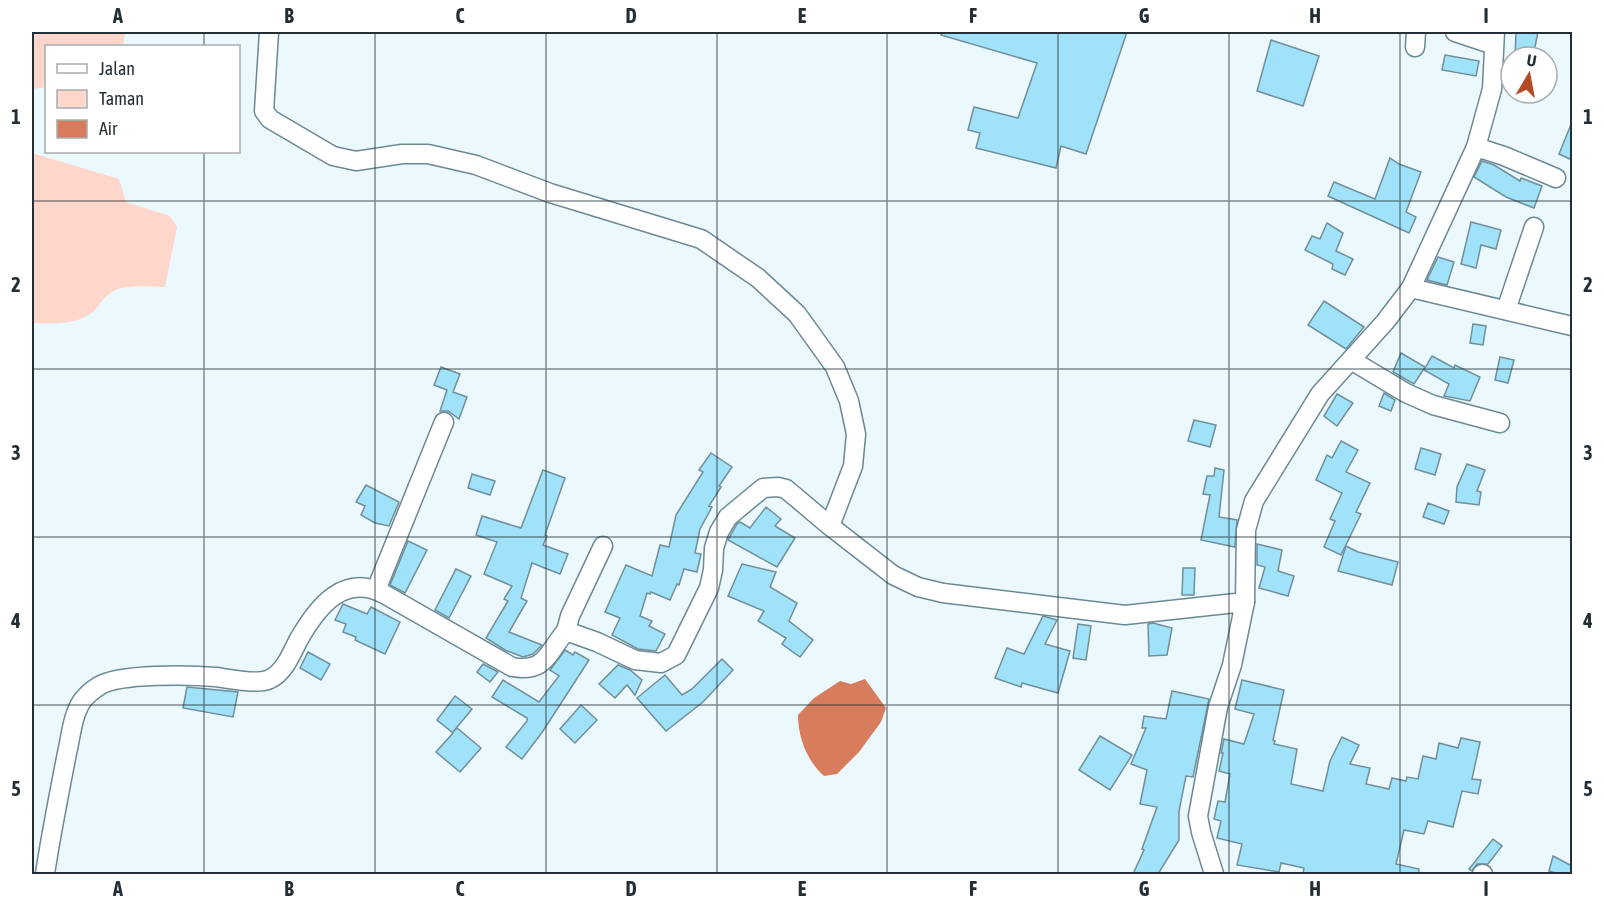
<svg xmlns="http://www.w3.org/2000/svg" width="1604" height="906" viewBox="0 0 1604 906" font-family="'Asap Condensed',sans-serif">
  <rect width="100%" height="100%" fill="#ebf8fd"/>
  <g fill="#fed7ca">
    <path d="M32,32H125L123,46H46V87L32,89Z"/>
    <path d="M32,153L119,179L126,202L170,216L177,227L165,287C149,287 128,284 114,291C104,296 100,304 94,311C79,325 51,324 32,323Z"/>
  </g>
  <path fill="#d77c5d" d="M865,679L886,708L881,722L859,752L837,774L824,776C807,761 798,737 798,715L814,698L840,681L851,684Z"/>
  <g fill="#a0e2f9" stroke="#718f9a" stroke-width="1.5">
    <path d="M942,32H1127L1086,154L1061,146L1056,168L976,148L980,133L968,130L974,107L1018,118L1037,63L941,35Z"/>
    <path d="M1516,32H1538L1533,57H1515Z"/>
    <path d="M1271,40L1319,56L1303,106L1257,91Z"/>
    <path d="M1445,55L1479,61L1476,76L1442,70Z"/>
    <path d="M1572,122V160L1559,154Z"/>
    <path d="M1390,158L1399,164L1421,172L1406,212L1416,217L1409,233L1328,196L1334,182L1375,199Z"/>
    <path d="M1482,161L1494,165L1520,181L1521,178L1542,186L1534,208L1506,197L1474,177Z"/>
    <path d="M1471,222L1501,230L1496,249L1481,245L1476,268L1461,264Z"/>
    <path d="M1327,223L1343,233L1336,251L1353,259L1345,275L1332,269L1333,264L1305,250L1312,236L1320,239Z"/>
    <path d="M1438,257L1454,262L1447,285L1427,280Z"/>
    <path d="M1324,301L1364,327L1346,349L1308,325Z"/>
    <path d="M1473,324L1486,326L1483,345L1470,343Z"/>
    <path d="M1401,353L1425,367L1414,384L1393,372Z"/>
    <path d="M1432,356L1454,368L1455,365L1480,377L1470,401L1444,396L1449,384L1424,370Z"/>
    <path d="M1500,357L1514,360L1508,383L1495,380Z"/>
    <path d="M441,367L460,374L453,392L467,397L459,419L448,411H440L447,390L434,385Z"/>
    <path d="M1384,393L1395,400L1391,411L1379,406Z"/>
    <path d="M1337,394L1353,403L1337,426L1324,416Z"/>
    <path d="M1194,420L1216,425L1210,447L1188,441Z"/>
    <path d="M1341,441L1358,450L1346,472L1370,483L1356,512L1361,514L1341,555L1324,547L1335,521L1330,519L1342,493L1316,480L1327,455L1332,458Z"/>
    <path d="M1421,448L1441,454L1435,475L1415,469Z"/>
    <path d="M711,453L732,467L719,486L721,487L709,506L712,507L700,529L695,553L701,554L697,572L684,569L679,585L677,584L670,600L651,592L650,594L647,593L640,616L652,621L649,626L665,634L656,651L638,649L612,635L620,618L605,612L626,565L652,576L660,545L669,547L676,515L703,472L699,470Z"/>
    <path d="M1467,464L1485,470L1477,491L1481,492L1479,505L1456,502L1457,487Z"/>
    <path d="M1215,468L1224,470L1219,517L1237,520L1235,547L1201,540L1210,495L1203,494L1207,476H1214Z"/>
    <path d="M543,470L565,478L545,535L547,536L543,545L568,554L560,574L532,563L521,598L527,601L509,632L542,645L533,654L523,657L505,650L486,638L508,601L504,599L512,586L484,574L497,542L476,535L482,516L521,528Z"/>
    <path d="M472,474L495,481L490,495L468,488Z"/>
    <path d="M366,485L399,502L389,526L375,523L361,515L365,506L356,502Z"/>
    <path d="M1428,503L1449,511L1444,524L1423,517Z"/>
    <path d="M766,507L781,519L775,526L795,538L777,567L728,540L737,524L740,522L750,528Z"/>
    <path d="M408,541L427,550L405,593L390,585Z"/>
    <path d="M1257,544L1282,550L1278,571L1294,576L1288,596L1259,588L1265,567L1257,565Z"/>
    <path d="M1346,546L1358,552L1398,562L1392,585L1338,571Z"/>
    <path d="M742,564L776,572L770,587L797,603L789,621L813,640L800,657L782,644L786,638L758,621L764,611L728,596Z"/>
    <path d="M1183,568H1195L1194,595H1182Z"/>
    <path d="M456,569L471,576L449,618L435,610Z"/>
    <path d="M343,604L367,614L371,607L400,622L385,654L355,640L356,637L343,632L346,624L335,620Z"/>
    <path d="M1043,616L1057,620L1045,644L1070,651L1058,693L1022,683L1021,687L995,678L1007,648L1024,654Z"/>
    <path d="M1153,623L1172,628L1167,655L1149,656L1148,624Z"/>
    <path d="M1078,624L1091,626L1086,660L1073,658Z"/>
    <path d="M565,650L573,655L575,652L589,660L543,731L522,759L506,747L527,721V718L492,697L503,680L539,702L559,676L550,670Z"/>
    <path d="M308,652L330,664L321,680L300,668Z"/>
    <path d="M722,659L733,670L703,702L666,731L637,698L665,675L682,695L692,689Z"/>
    <path d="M483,664L498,672L490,682L477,672Z"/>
    <path d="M618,665L630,670L642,680L635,695L627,685L615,698L599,684Z"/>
    <path d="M1242,680L1284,690L1273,740L1275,741L1274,744L1297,749L1291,784L1323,791L1330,761L1342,737L1359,745L1350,764L1370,768L1366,784L1389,789L1392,778L1406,781L1407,777L1418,779L1423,756L1436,759L1439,743L1458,748L1461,738L1480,742L1472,779L1481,780L1478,794L1462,791L1453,827L1428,821L1424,834L1404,830L1396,864L1419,869V874H1303L1304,868L1281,863L1279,872L1237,865L1242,844L1217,838L1221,821L1214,819L1218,801L1225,802L1230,774L1219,771L1223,753H1221L1224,739L1244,744L1254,714L1235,709Z"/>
    <path d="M187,687L238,692L233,717L183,708Z"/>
    <path d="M1172,691L1209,699L1193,777L1186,776L1179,811V840L1158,874H1133L1144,850L1142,849L1157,807L1140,804L1147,770L1131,764L1146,728H1142L1144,716L1166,719Z"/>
    <path d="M455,696L472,709L453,732L457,728L481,748L460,772L436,752L453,733L437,720Z"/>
    <path d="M581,705L597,720L575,743L560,729Z"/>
    <path d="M1100,736L1132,755L1110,790L1079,770Z"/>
    <path d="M1493,839L1502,846L1488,864H1477L1472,871L1469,869Z"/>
    <path d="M1553,856L1572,866V874H1559L1549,871Z"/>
  </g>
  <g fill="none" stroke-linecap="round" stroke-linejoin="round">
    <defs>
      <g id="minor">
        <path d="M1455,32L1494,45"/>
        <path d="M1415,47L1416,32"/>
        <path d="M1476,147L1504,156L1556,178"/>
        <path d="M1411,288L1572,326"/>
        <path d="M1506,310L1534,227"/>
        <path d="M1351,360L1406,393L1433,405L1500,423"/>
        <path d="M830,526L893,575L918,587L943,593L1125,615L1245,602L1246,530L1254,501L1320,394L1385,322L1411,288L1476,147L1492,89L1495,32"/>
        <path d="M376,590L444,422"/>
        <path d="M566,631L570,616L603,546"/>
        <path d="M45,874C51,834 59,794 67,753C71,737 72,716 82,701C86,696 94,689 99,686C119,673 192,675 216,677C229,679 259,685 270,679C285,672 292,652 299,639C318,606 344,573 384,594L512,667C546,673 547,653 566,631L597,642L635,660L661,663L676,655L709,588L713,570L714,548L719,532L728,517L763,488L778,487L786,489L830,526L853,466L856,434L849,401L835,367L797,314L758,278L701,239L550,193L476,165L428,154H402L356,161L333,156L270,119L264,111L269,32"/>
        <path d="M1214,874L1201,832L1198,816L1218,707L1232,665L1245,602"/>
        <path d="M1482,874H1483"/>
      </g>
    </defs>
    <use href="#minor" stroke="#6b8994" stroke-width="21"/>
    <use href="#minor" stroke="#fff" stroke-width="18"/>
  </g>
  <path fill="none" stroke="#232f34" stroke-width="1.5" stroke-opacity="0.55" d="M204,32V46M375,32V874M546,32V874M717,32V874M887,32V874M1058,32V874M1229,32V874M1400,32V874M204,152V874M32,201H1572M32,369H1572M32,537H1572M32,705H1572"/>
  <rect width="1604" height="906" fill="none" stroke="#ffffff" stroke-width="66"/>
  <rect x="45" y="45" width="195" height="108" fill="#ffffff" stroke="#a7acae" stroke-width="1.5"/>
  <rect x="57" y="64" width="30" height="9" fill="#ffffff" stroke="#a7acae" stroke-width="1.5"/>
  <text x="99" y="75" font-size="18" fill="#232f34">Jalan</text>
  <rect x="57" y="90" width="30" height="18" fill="#fed7ca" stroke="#a7acae" stroke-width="1.5"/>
  <text x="99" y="105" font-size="18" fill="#232f34">Taman</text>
  <rect x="57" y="120" width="30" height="18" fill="#d77c5d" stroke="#a7acae" stroke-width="1.5"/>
  <text x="99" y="135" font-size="18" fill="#232f34">Air</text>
  <g transform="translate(1529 75) rotate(10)"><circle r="28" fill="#ffffff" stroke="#a7acae" stroke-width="1.5"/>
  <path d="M0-4.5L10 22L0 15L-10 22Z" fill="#b34c26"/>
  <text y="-9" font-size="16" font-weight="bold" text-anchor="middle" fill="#232f34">U</text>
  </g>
  <rect x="33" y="33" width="1538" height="840" fill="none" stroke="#232f34" stroke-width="2"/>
  <g font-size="20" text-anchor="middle" font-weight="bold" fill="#232f34">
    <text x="118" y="23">A</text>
    <text x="289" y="23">B</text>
    <text x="460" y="23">C</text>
    <text x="631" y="23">D</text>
    <text x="802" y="23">E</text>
    <text x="973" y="23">F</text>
    <text x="1144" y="23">G</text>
    <text x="1315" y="23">H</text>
    <text x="1486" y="23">I</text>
    <text x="16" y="124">1</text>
    <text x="1588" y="124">1</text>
    <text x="16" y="292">2</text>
    <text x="1588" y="292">2</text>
    <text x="16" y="460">3</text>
    <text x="1588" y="460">3</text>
    <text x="16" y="628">4</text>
    <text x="1588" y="628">4</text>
    <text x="16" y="796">5</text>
    <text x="1588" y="796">5</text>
    <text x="118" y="896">A</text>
    <text x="289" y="896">B</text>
    <text x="460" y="896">C</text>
    <text x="631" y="896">D</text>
    <text x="802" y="896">E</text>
    <text x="973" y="896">F</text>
    <text x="1144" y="896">G</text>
    <text x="1315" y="896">H</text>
    <text x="1486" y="896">I</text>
  </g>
</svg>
